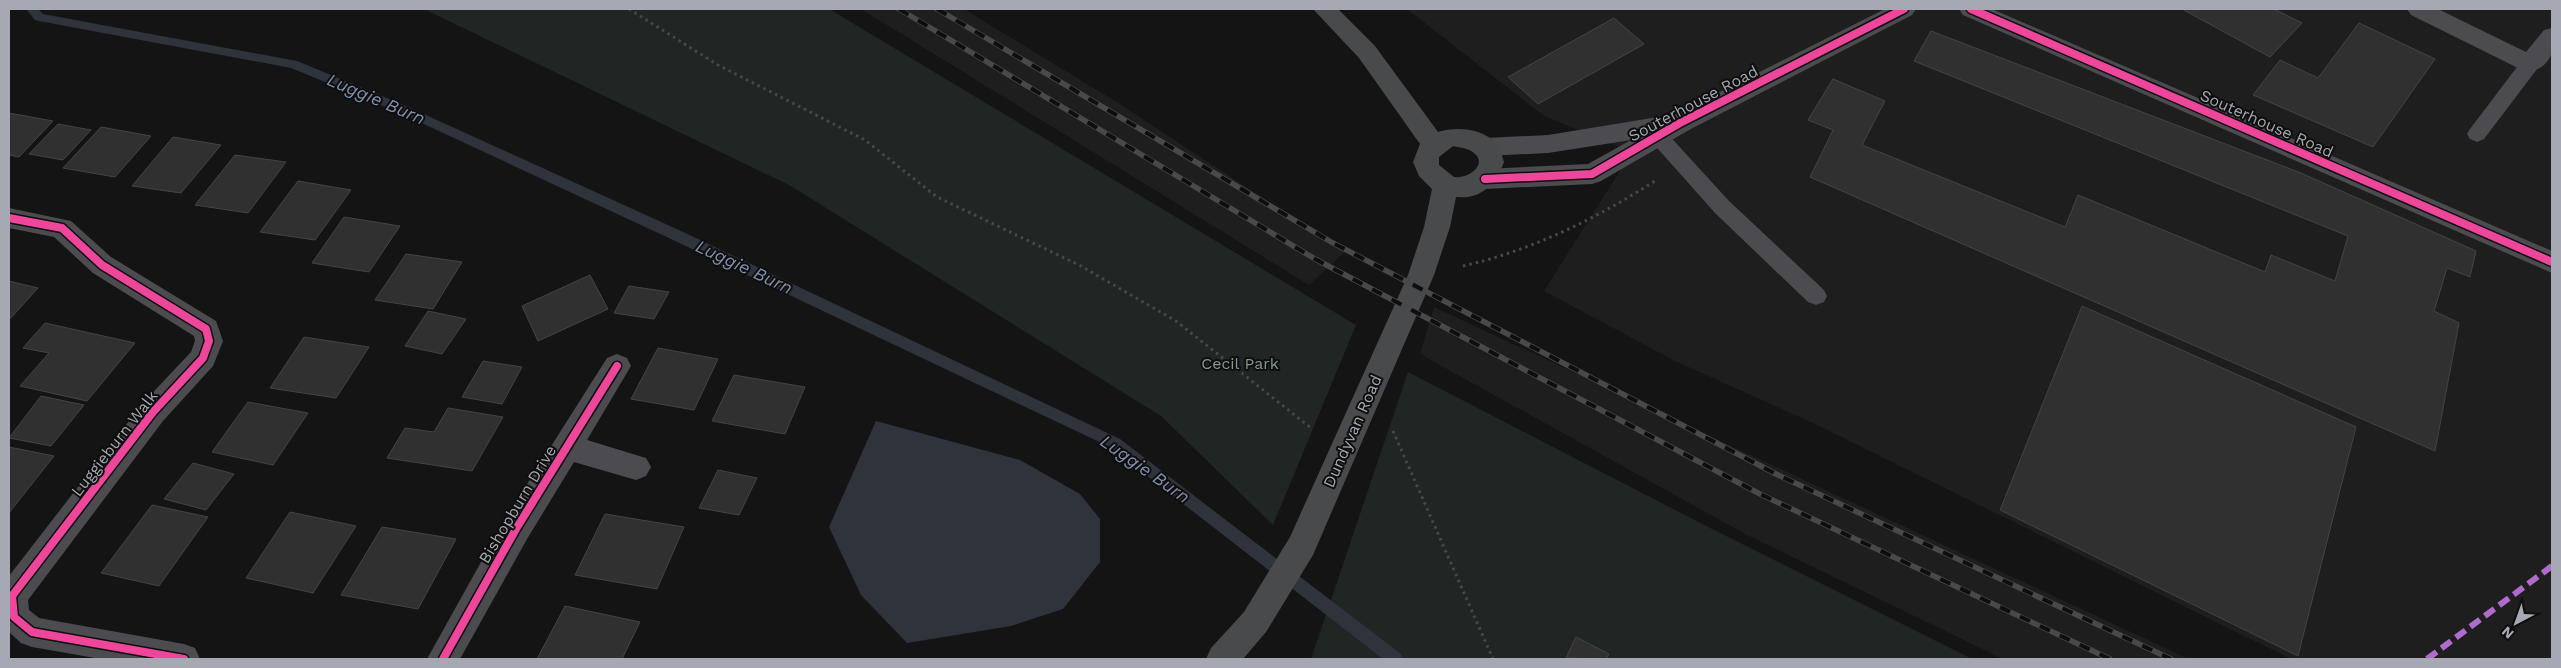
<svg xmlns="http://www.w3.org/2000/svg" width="2561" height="668" viewBox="0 0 2561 668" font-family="'Work Sans',sans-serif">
  <rect width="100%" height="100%" fill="#141414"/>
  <g fill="#1e1e1f">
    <path d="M861,9H964L1120,104L1345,252L1309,285Z"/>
    <path d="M1407,9H2552V659H2291L1813,423L1675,361L1544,291L1632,152L1544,116Z"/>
    <path d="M1434,307L1699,431L2189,659H2003L1747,535L1420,354Z"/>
  </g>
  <g fill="#202623">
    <path d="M424,9H829L1356,325L1273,525L1161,416L789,185Z"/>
    <path d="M1408,372L1712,529L1972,659H1311Z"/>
  </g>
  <path fill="#2f343c" d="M876,421L1020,460L1080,494L1100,519V562L1063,609L1011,626L907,643L861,595L829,527Z"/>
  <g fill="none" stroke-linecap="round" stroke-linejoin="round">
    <path fill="#2f343c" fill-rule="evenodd" d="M26,9H38L43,14L297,61L406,106L681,231L1120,439L1401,654L1403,659H1383L1110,447L671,239L398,112L291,68L39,21L35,20Z"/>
  </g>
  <g fill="#303031" stroke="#434447">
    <path d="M2182,9H2274L2302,23L2270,57Z"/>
    <path d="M1614,18L1644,44L1538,104L1508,77Z"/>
    <path d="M2359,23L2435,59L2373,147L2253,95L2280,60L2318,78Z"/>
    <path d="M1931,31L2301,173L2476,251L2470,277L2447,268L2434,311L2459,323L2435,451L1810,177L1833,130L1808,120L1833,79L1885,101L1862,145L2065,227L2078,195L2265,272L2271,255L2335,281L2348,236L1914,61Z"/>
    <path d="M9,113L53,121L19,157L9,155Z"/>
    <path d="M58,124L91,130L63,160L29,154Z"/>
    <path d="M101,127L151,136L115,177L63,168Z"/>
    <path d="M173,137L221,145L181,193L132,186Z"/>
    <path d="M235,155L286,162L248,213L195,205Z"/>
    <path d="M298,181L351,190L315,240L260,232Z"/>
    <path d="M344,217L400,226L369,272L312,263Z"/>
    <path d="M406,254L462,262L433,309L375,300Z"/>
    <path d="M590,275L608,309L538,341L522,306Z"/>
    <path d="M9,281L38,288L9,320Z"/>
    <path d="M629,286L669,292L654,319L614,313Z"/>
    <path d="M2082,306L2356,427L2298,656L2000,510Z"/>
    <path d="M428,311L466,319L442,354L405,346Z"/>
    <path d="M45,323L135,343L87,401L20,386L49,353L23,348Z"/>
    <path d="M304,337L369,347L336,398L270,388Z"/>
    <path d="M658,348L718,359L694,410L631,399Z"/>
    <path d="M483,361L522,367L502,404L462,397Z"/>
    <path d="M734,375L805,387L785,434L712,421Z"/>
    <path d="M41,396L84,405L51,446L9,438Z"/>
    <path d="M248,402L308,413L273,465L212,452Z"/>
    <path d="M448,408L503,417L472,471L387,458L405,428L434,432Z"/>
    <path d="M9,447L54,456L9,513Z"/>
    <path d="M193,463L234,474L206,510L164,499Z"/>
    <path d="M718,470L757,478L739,515L699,508Z"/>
    <path d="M152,505L208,517L159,586L101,573Z"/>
    <path d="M290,512L356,526L313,593L246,578Z"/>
    <path d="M605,514L684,527L657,589L575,575Z"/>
    <path d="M382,527L456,539L418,609L341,595Z"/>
    <path d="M565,606L640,622L622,659H537Z"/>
    <path d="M1576,637L1609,654L1606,659L1566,658Z"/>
  </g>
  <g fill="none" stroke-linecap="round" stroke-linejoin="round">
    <g stroke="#48484a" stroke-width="3" stroke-dasharray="2.5 4" stroke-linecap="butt">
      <path d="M629,9L718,65L865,140L937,197L1079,265L1176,321L1311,428"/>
      <path d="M1463,266C1533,250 1595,219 1655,181"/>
      <path d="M1393,431L1493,659"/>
    </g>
    <g fill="#4c4c50" fill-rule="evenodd">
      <path d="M2530,57L2537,59L2540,64L2537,69L2484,139L2477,142L2470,139L2467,134L2470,129L2523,59Z"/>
      <path d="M1658,128L1665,131L1729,201L1824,290L1827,296L1824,302L1816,305L1808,302L1715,213L1651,141L1648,136L1651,131Z"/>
    </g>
    <g fill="#4c4c50" fill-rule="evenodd">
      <path d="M1885,9H1916L1912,15L1689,130L1601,181L1592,184L1485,189L1476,186L1472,179L1476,172L1485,169L1588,164L1631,140L1548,153L1484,156L1475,154L1471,147L1475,140L1484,138L1548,135L1664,116L1670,117Z"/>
      <path d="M1959,9H1992L2552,251V273L1963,15Z"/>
      <path d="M2407,9H2438L2526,52L2544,30L2552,28C2552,35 2554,45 2552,52C2548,66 2534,74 2522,70L2411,15Z"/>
      <path d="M9,208L71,221L111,257L216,321L223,341L213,366L163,421L28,600L29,610L39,618L184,644L195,648L200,659H101L32,647L21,643L9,632V576L143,403L191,352L195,341L194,336L93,273L54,237L9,228Z"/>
      <path d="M617,354L627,358L631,366L587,440L646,458L651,467L646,476L636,480L574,462L527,539L460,659H427L505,519L607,358Z"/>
    </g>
    <path fill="#494a4c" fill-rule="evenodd" d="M1313,9H1338L1375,46L1438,132C1456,126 1483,128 1497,144C1501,149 1502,156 1504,162C1496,184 1481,200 1456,197L1450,227L1434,275L1313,555L1266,632L1243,659H1206L1211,648L1244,612L1290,537L1408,275L1424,227L1432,189L1419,176L1413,162L1420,144L1359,58ZM1453,146C1458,147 1465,148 1469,150C1491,160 1472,179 1454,177L1439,165V157Z"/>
    <defs>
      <g id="rail">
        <path d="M899,9L1315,259L1760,494L2110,659"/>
        <path d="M937,9L1333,243L1776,474L2171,659"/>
      </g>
    </defs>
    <use href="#rail" stroke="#48494a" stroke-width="5.5"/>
    <use href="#rail" stroke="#0e0e0f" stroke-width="4" stroke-dasharray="11" stroke-linecap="butt"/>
    <path stroke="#b06ccc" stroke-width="6" stroke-dasharray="12 6" stroke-linecap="butt" d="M2427,659L2552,566"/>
    <defs>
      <g id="cycleway">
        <path d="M1971,9L2552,262"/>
        <path d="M1485,179L1592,174L1680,123L1904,9"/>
        <path d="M9,218L62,228L102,265L206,329L209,341L203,358L153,412L12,596L14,617L32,632L184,659"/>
        <path d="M443,659L516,529L617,366"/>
      </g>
    </defs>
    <use href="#cycleway" stroke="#0e0e0f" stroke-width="11"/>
    <use href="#cycleway" stroke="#ed469a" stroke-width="8"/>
  </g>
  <g text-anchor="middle" stroke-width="4" stroke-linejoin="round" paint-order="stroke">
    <g font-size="16" fill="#a6a8b3" stroke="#0e0e0f">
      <text transform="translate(1693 103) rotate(-28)" y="6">Souterhouse Road</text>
      <text transform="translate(2267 123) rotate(24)" y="6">Souterhouse Road</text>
      <text transform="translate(1352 431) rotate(-66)" y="6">Dundyvan Road</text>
      <text transform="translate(114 443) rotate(-52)" y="6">Luggieburn Walk</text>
      <text transform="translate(517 504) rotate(-59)" y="6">Bishopburn Drive</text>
    </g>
    <g font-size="16" fill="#7f9c87" stroke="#0e0e0f">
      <text x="1240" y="369">Cecil Park</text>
    </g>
    <g font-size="18" font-style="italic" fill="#818fab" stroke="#0e0e0f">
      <text transform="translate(376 99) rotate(23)" y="6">Luggie Burn</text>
      <text transform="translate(744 267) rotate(25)" y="6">Luggie Burn</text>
      <text transform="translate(1145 469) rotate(35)" y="6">Luggie Burn</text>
    </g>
  </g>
  <rect width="2561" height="668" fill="none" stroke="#a6a8b3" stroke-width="20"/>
  <g transform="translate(2516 623) rotate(221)" stroke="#0e0e0f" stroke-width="4" paint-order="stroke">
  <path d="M0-4L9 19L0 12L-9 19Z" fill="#a6a8b3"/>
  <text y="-8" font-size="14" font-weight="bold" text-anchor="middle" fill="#a6a8b3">N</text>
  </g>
</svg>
